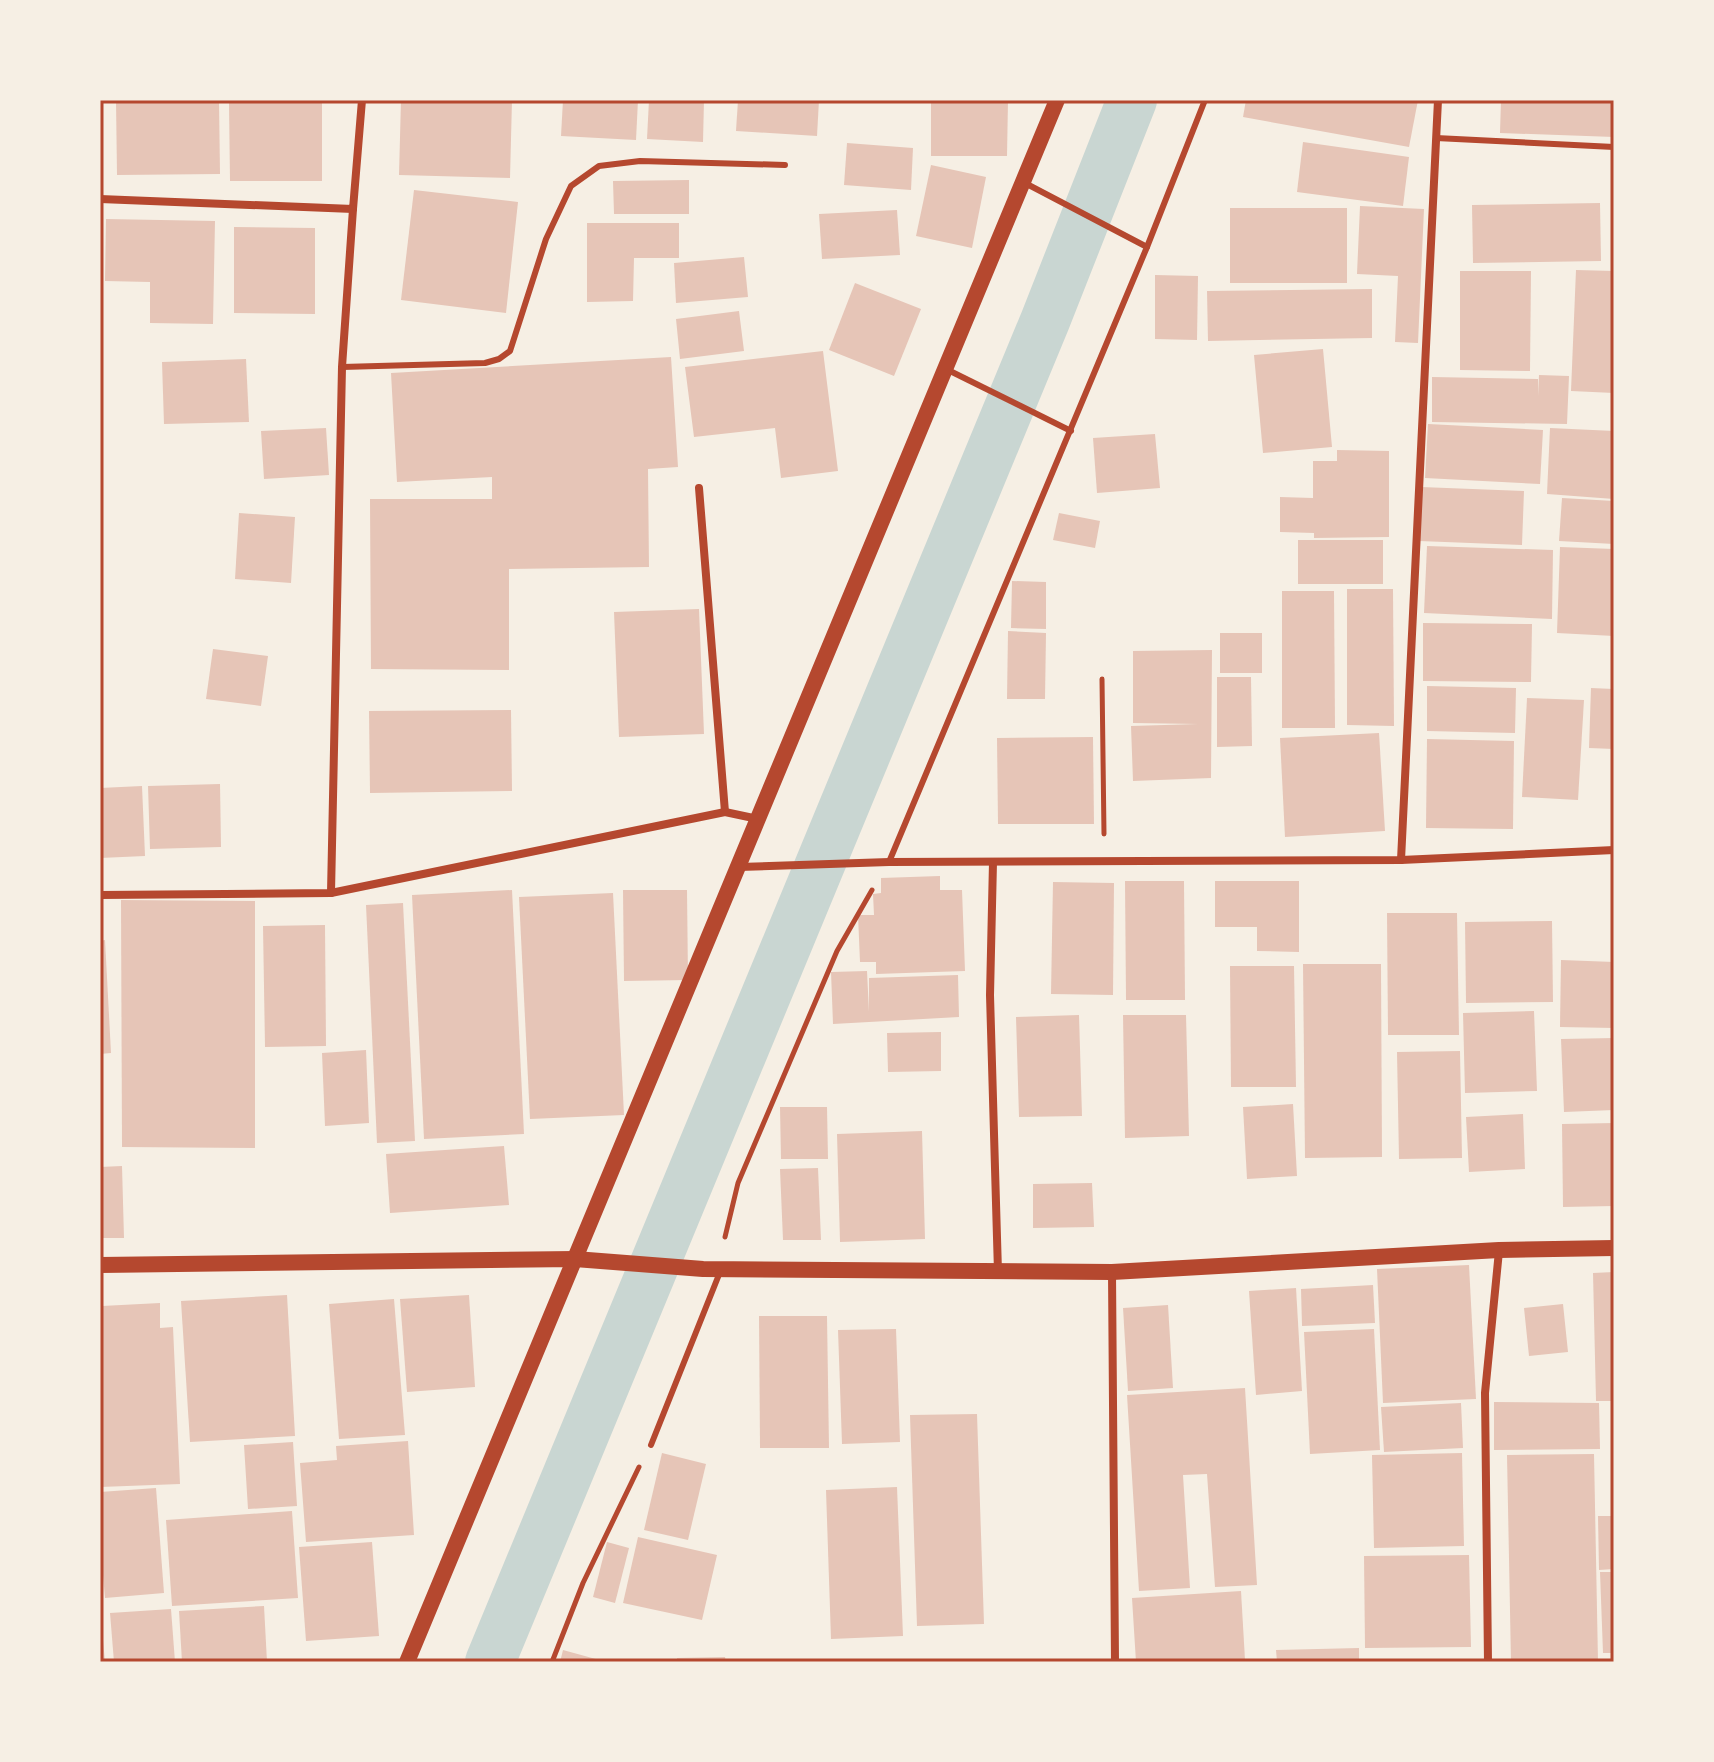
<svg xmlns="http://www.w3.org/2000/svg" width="1714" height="1762" viewBox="0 0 1714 1762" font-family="Roboto,sans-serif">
  <rect width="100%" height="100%" fill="#f6efe4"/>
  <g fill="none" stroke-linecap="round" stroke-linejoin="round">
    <path stroke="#c9d6d2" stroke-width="50" d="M490,1662L1045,321L1132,100"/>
  </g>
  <g fill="#e6c5b7">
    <path d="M116,100H219L220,174L117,175Z"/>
    <path d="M401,100H512L510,178L399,175Z"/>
    <path d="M563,100H638L636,140L561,136Z"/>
    <path d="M649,100H704L703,142L647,139Z"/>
    <path d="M738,100H819L817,136L736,131Z"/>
    <path d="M931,100H1008L1007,156H931Z"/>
    <path d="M1246,100H1418L1409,147L1243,117Z"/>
    <path d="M1501,100H1614V137L1500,133Z"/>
    <path d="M229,103H322V181H230Z"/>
    <path d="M1303,142L1409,157L1403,206L1297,192Z"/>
    <path d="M847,143L913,148L911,190L844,185Z"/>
    <path d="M931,165L986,177L972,248L916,236Z"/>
    <path d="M689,180V214H614L613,181Z"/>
    <path d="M414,190L518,202L506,313L401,300Z"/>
    <path d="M1600,203L1601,261L1473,263L1472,205Z"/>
    <path d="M1360,206L1424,209L1418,343L1395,342L1398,276L1357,274Z"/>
    <rect x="1230" y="208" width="117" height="75"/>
    <path d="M897,210L900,255L822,259L819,214Z"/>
    <path d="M106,219L215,221L213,324L150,323V282L105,281Z"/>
    <path d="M587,223H679V258H634L633,301L587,302Z"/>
    <path d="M234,227L315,228V314L234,313Z"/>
    <path d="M744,257L748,297L676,303L674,263Z"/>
    <path d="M1576,270L1614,271V393L1571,391Z"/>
    <path d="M1460,271H1531L1530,371L1460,370Z"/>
    <path d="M1155,275L1198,276L1197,340L1155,339Z"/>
    <path d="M855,283L921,309L894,376L829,350Z"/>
    <path d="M1372,289V338L1208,341L1207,291Z"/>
    <path d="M739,311L744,351L680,359L676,319Z"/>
    <path d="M1323,349L1332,447L1263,453L1254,355Z"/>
    <path d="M823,351L838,471L781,478L775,428L694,437L685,367Z"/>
    <path d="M671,357L678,467L648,469L649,567L509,569V670L371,669L370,499H492V477L397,482L391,373Z"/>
    <path d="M246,359L249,422L164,424L162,362Z"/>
    <path d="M1539,375L1569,376L1567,424L1432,422V377L1538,379V396Z"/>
    <path d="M1428,424L1543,430L1540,484L1425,478Z"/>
    <path d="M326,428L329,475L264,479L261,431Z"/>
    <path d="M1550,428L1614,431V499L1547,494Z"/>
    <path d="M1155,434L1160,488L1097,493L1093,438Z"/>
    <path d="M1337,450L1389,451V537L1314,538V533L1280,532V497L1313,498V461H1337Z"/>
    <path d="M1421,487L1524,491L1522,545L1419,541Z"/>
    <path d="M1562,498L1614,501V544L1559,541Z"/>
    <path d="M239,513L295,517L291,583L235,579Z"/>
    <path d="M1059,513L1100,521L1095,548L1053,540Z"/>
    <rect x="1298" y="540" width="85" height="44"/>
    <path d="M1427,546L1553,550L1552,619L1424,613Z"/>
    <path d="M1560,547L1614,549V636L1557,633Z"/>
    <path d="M1012,581L1046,582V629L1011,628Z"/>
    <path d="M1347,589H1393L1394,726L1347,725Z"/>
    <path d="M1282,591H1334L1335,728H1282Z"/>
    <path d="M699,609L704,734L619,737L614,612Z"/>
    <path d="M1423,623L1532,624L1531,682L1423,681Z"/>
    <path d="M1008,631L1046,633L1045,699H1007Z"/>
    <rect x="1220" y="633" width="42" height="40"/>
    <path d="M213,649L268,656L261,706L206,699Z"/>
    <path d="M1212,650L1211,778L1133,781L1131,726L1198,724L1133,723V651Z"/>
    <path d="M1217,677H1251L1252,746L1217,747Z"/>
    <path d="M1427,686L1516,688L1515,733L1427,731Z"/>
    <path d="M1591,688L1614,689V749L1589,748Z"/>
    <path d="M1527,698L1584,700L1578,800L1522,797Z"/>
    <path d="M511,710L512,791L370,793L369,711Z"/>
    <path d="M1379,733L1385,831L1285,837L1280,738Z"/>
    <path d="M1093,737L1094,824H998L997,738Z"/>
    <path d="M1427,739L1514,741L1513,829L1426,828Z"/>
    <path d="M220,784L221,847L150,849L148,786Z"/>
    <path d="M142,786L145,856L100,858V788Z"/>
    <path d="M940,876V890H962L965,971L876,974V962H860L858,915H874L873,894L881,893V878Z"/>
    <path d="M1125,881H1184L1185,1000H1126Z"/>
    <path d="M1215,881H1299V952L1257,951V927H1215Z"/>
    <path d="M1053,882L1114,883L1113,995L1051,994Z"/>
    <path d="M512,890L524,1134L424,1139L412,895Z"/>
    <path d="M623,890H687L688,980L624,981Z"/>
    <path d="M613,893L624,1115L530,1119L519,897Z"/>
    <path d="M121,900L255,901V1148L122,1147Z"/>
    <path d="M403,903L415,1141L377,1143L366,905Z"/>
    <path d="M1387,913H1457L1459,1035H1388Z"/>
    <path d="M1552,921L1553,1002L1466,1003L1465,922Z"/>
    <path d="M325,925L326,1046L265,1047L263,926Z"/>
    <path d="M105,940L111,1053L100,1054V941Z"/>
    <path d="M1561,960L1614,962V1028L1560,1027Z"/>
    <path d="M1303,964H1381L1382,1157L1305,1158Z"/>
    <path d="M1230,966H1294L1296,1087H1231Z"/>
    <path d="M867,971L869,1012V978L958,975L959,1017L833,1024L831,972Z"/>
    <path d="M1534,1011L1537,1091L1465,1093L1463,1013Z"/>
    <path d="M1079,1015L1082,1116L1019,1117L1016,1017Z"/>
    <path d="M1123,1015H1186L1189,1136L1125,1138Z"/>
    <path d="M941,1032V1071L888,1072L887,1033Z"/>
    <path d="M1614,1038V1110L1564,1112L1561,1039Z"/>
    <path d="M366,1050L369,1123L325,1126L322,1053Z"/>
    <path d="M1460,1051L1462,1158L1399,1159L1397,1052Z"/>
    <path d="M1293,1104L1297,1176L1247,1179L1243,1107Z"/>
    <path d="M780,1107H827L828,1159H781Z"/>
    <path d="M1523,1114L1525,1169L1469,1172L1466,1117Z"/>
    <path d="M1614,1123V1206L1563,1207L1562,1124Z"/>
    <path d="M922,1131L925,1239L840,1242L837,1134Z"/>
    <path d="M504,1146L509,1205L390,1213L386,1154Z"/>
    <path d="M122,1166L124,1238H100V1167Z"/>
    <path d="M818,1168L821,1240H783L780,1169Z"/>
    <path d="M1092,1183L1094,1227L1033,1228V1184Z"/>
    <path d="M1469,1265L1476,1399L1383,1403L1377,1269Z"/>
    <path d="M1614,1272V1401H1596L1593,1273Z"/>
    <path d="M1373,1285L1375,1323L1302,1326L1301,1289Z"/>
    <path d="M1296,1288L1302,1391L1256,1395L1249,1291Z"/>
    <path d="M287,1295L295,1436L190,1442L181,1301Z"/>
    <path d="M469,1295L475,1387L407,1392L400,1299Z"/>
    <path d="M394,1299L405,1435L339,1439L329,1304Z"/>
    <path d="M160,1303V1328L173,1327L180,1484L100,1487L102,1306Z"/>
    <path d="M1563,1304L1568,1352L1529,1356L1524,1308Z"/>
    <path d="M1168,1305L1173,1388L1128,1391L1123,1308Z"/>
    <path d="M759,1316H827L829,1448H760Z"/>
    <path d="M896,1329L900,1442L842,1444L838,1330Z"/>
    <path d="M1374,1329L1380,1450L1310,1454L1304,1332Z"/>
    <path d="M1245,1388L1257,1585L1215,1587L1207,1474L1183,1475L1190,1588L1139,1591L1127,1395Z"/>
    <path d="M1494,1402L1599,1403L1600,1449L1494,1450Z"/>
    <path d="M1461,1403L1463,1448L1384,1452L1381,1407Z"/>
    <path d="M977,1414L984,1624L917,1626L910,1415Z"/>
    <path d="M408,1441L414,1535L306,1542L300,1463L337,1460L336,1446Z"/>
    <path d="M293,1442L297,1506L248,1509L244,1445Z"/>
    <path d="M662,1453L706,1464L688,1540L644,1530Z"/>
    <path d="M1462,1453L1464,1546L1374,1548L1372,1455Z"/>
    <path d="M1594,1454L1598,1662H1511L1507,1455Z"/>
    <path d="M897,1487L903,1636L831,1639L826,1490Z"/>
    <path d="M156,1488L164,1593L105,1598L100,1541V1492Z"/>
    <path d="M292,1511L298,1598L172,1606L166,1520Z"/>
    <path d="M1598,1516H1614V1569L1599,1570Z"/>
    <path d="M638,1537L717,1555L702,1620L623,1603Z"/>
    <path d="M372,1542L379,1636L306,1641L299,1547Z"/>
    <path d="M607,1542L629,1548L615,1603L593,1597Z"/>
    <path d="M1469,1555L1471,1647L1365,1648L1364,1556Z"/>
    <path d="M1600,1572H1614V1653H1603Z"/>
    <path d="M1241,1591L1245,1660L1136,1662L1132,1598Z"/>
    <path d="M264,1606L267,1662H182L179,1611Z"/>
    <path d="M171,1609L175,1662H114L110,1613Z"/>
    <path d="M100,1630H102L105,1662H100Z"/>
    <path d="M1359,1648V1662H1277L1276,1650Z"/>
    <path d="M563,1650L603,1661V1662H560Z"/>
    <path d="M725,1657L726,1662H677V1658Z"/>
  </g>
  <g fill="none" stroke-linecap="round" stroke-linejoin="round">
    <g stroke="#b5482f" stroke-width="5">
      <path d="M1102,679L1104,834"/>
      <path d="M725,1237L738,1183L837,951L872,890"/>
      <path d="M552,1662L583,1583L639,1467"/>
    </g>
    <g stroke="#b5482f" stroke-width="6">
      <path d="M1436,138L1614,147"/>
      <path d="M1023,182L1147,247"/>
      <path d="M342,367L485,363L499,359L510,351L546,239L571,186L599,166L640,161L785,165"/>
      <path d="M948,370L1071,431"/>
      <path d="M889,862L1147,247L1205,100"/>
      <path d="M651,1445L720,1272"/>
    </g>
    <g stroke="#b5482f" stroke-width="8">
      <path d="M100,199L353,209L362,100"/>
      <path d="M699,488L725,812"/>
      <path d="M1401,860L1438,100"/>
      <path d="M993,862L990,995L998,1272"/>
      <path d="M739,867L889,862L1401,860L1614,850"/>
      <path d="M331,893L342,367L353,209"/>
      <path d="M100,895L331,893L725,812L758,819"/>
      <path d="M1112,1273L1115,1662"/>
      <path d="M1488,1662L1485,1393L1499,1251"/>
    </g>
    <g stroke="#b5482f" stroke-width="16">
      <path d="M100,1265L575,1259L703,1269L1112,1272L1499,1250L1614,1248"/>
      <path d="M407,1662L1057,100"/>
    </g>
  </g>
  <rect width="1714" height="1762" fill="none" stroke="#f6efe4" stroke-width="204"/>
  <rect x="102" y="102" width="1510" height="1558" fill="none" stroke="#b5482f" stroke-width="3"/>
</svg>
